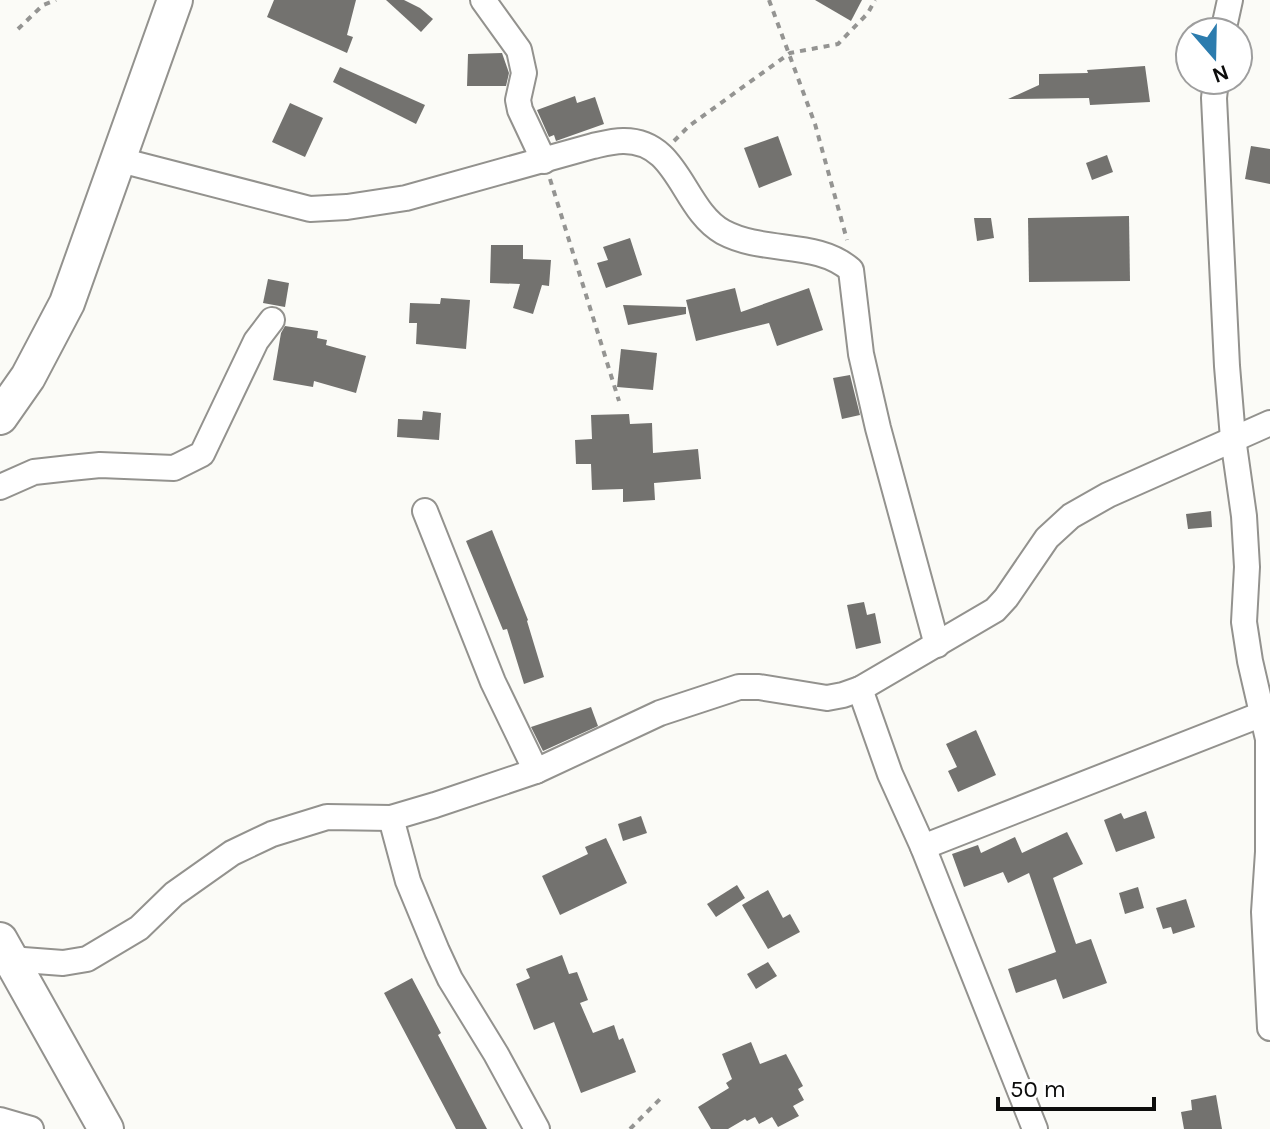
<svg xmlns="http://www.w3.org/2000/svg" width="1270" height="1129" viewBox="0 0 1270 1129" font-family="Karla,sans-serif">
  <rect width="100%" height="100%" fill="#fbfbf7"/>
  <g fill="#73726f">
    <path d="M274,0H356L347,35L353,37L347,53L267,17Z"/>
    <path d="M386,0H404L420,8L433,19L421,32Z"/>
    <path d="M815,0H862L851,21Z"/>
    <path d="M502,53L509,73L506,86H467L468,54Z"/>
    <path d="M1145,66L1150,102L1090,105L1089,98L1008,99L1039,85V74L1088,73L1087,70Z"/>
    <path d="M340,67L425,105L416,124L333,82Z"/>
    <path d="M575,96L577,103L595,97L604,124L556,141L554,135L549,137L537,110Z"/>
    <path d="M290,103L323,118L305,157L272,142Z"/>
    <path d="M778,136L792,175L759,188L744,148Z"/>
    <path d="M1251,146L1270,149V184L1245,179Z"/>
    <path d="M1107,155L1113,172L1092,180L1086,163Z"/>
    <path d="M1129,216L1130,281L1029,282L1028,218Z"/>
    <path d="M974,218H991L994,238L977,241Z"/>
    <path d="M630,238L642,275L606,288L597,263L608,260L603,247Z"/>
    <path d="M491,245H523V259L551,260L549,286L542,285L533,314L513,308L520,284L490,283Z"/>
    <path d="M268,279L289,283L285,307L263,303Z"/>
    <path d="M735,288L741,312L809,288L823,330L777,346L769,323L696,341L686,300Z"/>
    <path d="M441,298L470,300L466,349L416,344L417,323H409L410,303L440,304Z"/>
    <path d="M623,305L686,307V314L628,325Z"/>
    <path d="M285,326L318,331L317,338L327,340L326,345L366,356L356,393L314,381L313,387L273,380L281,333Z"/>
    <path d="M621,349L657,353L653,390L617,387Z"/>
    <path d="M850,375L860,415L842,419L833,378Z"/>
    <path d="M423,411L441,413L439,440L397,437L398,419L422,420Z"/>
    <path d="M629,414L630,424L652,423L653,453L698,449L701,479L654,483L655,500L623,502V489L592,490L591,464H576L575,440L592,439L591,415Z"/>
    <path d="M1211,511L1212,527L1188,529L1186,514Z"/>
    <path d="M492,530L528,620L527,621L544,677L524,684L507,629L503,630L466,541Z"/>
    <path d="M864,602L867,615L875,613L881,643L856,649L847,605Z"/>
    <path d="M591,707L598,726L543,751L531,727Z"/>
    <path d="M976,730L996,775L958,792L948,771L957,767L946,744Z"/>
    <path d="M1146,811L1155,838L1116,852L1104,820L1121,813L1124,819Z"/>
    <path d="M641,816L647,833L623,841L618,824Z"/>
    <path d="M1067,832L1083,864L1053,878L1076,944L1091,939L1107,983L1063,999L1056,979L1016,993L1008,969L1056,952L1029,873L1008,883L1003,872L964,887L952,854L978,845L981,853L1015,837L1022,853Z"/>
    <path d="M606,838L627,883L560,915L542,876L588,854L585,847Z"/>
    <path d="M737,885L745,898L716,917L707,904Z"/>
    <path d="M1138,887L1144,908L1125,914L1119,893Z"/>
    <path d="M768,890L783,918L790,914L800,932L768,949L742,905Z"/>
    <path d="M1186,899L1195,927L1173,934L1171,927L1163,929L1156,908Z"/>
    <path d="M562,955L569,974L577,972L588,1000L580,1003L593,1033L614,1025L619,1040L623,1038L636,1072L581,1093L554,1022L534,1030L516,984L530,978L526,969Z"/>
    <path d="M768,962L777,976L756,989L747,974Z"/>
    <path d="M412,978L441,1033L438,1035L487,1129H456L384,993Z"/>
    <path d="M751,1042L760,1064L786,1054L803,1086L798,1089L804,1100L793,1106L799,1116L778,1127L772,1117L759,1124L755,1117L747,1121L745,1119L728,1129H711L698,1107L729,1088L726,1083L732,1079L722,1054Z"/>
    <path d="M1216,1095L1222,1129H1184L1181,1112L1192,1110L1191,1100Z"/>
  </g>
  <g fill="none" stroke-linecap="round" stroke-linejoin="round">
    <defs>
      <g id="street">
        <path d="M483,0L519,50L524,73L518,100L520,110L544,161"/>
        <path d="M1223,32L1230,0"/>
        <path d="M1216,80L1214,98L1227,366L1233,438L1244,516L1247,567L1244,622L1250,661L1268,739V852L1264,912L1270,1028"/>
        <path d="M120,160L310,209L347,207L406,198L593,146C602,144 613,141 623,141C679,140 682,209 723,232C764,254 817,240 851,270L861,354L878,428L937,645"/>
        <path d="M0,487L34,472L70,468L100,465L174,468L202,454L256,341L272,320"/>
        <path d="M425,511L493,682L536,771"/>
        <path d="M860,689L890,774L923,847L1035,1129"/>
        <path d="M391,818L408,881L437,951L450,979L496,1054L537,1129"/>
        <path d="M923,847L1270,711"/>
        <path d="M10,959L63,963L87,959L139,928L174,894L232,853L272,834L327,817L391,818L435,805L536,771L660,713L739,687H759L827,698L843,695L860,689L995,610L1006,598L1047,538L1071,516L1108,495L1270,423"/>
        <path d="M0,1120L31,1129"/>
      </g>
      <g id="secondary">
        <path d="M0,417L28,377L67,303L175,0"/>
        <path d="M0,940L106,1129"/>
      </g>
    </defs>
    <use href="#street" stroke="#93928e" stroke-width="28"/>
    <use href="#secondary" stroke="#93928e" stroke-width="38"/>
    <g stroke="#949492" stroke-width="4" stroke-dasharray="6 6" stroke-linecap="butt">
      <path d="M769,0L815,124L847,240"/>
      <path d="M18,29L43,5L56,0"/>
      <path d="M674,141L689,126L790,53L838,44L868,13L875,0"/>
      <path d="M550,179L619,401"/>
      <path d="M630,1129L660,1099"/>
    </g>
    <use href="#street" stroke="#fff" stroke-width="24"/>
    <use href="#secondary" stroke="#fff" stroke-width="34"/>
  </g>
  <g transform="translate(1214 56) rotate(160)"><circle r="38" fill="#ffffff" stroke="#9e9e9e" stroke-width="2"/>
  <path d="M0-6L14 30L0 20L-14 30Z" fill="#2c7cae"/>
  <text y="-12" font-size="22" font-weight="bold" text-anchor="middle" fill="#0d0d0c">N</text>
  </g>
  <path d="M998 1097v12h156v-12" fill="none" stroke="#0d0d0c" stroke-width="4"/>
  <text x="1010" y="1097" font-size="24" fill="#0d0d0c" stroke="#ffffff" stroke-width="6" paint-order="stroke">50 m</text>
</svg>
